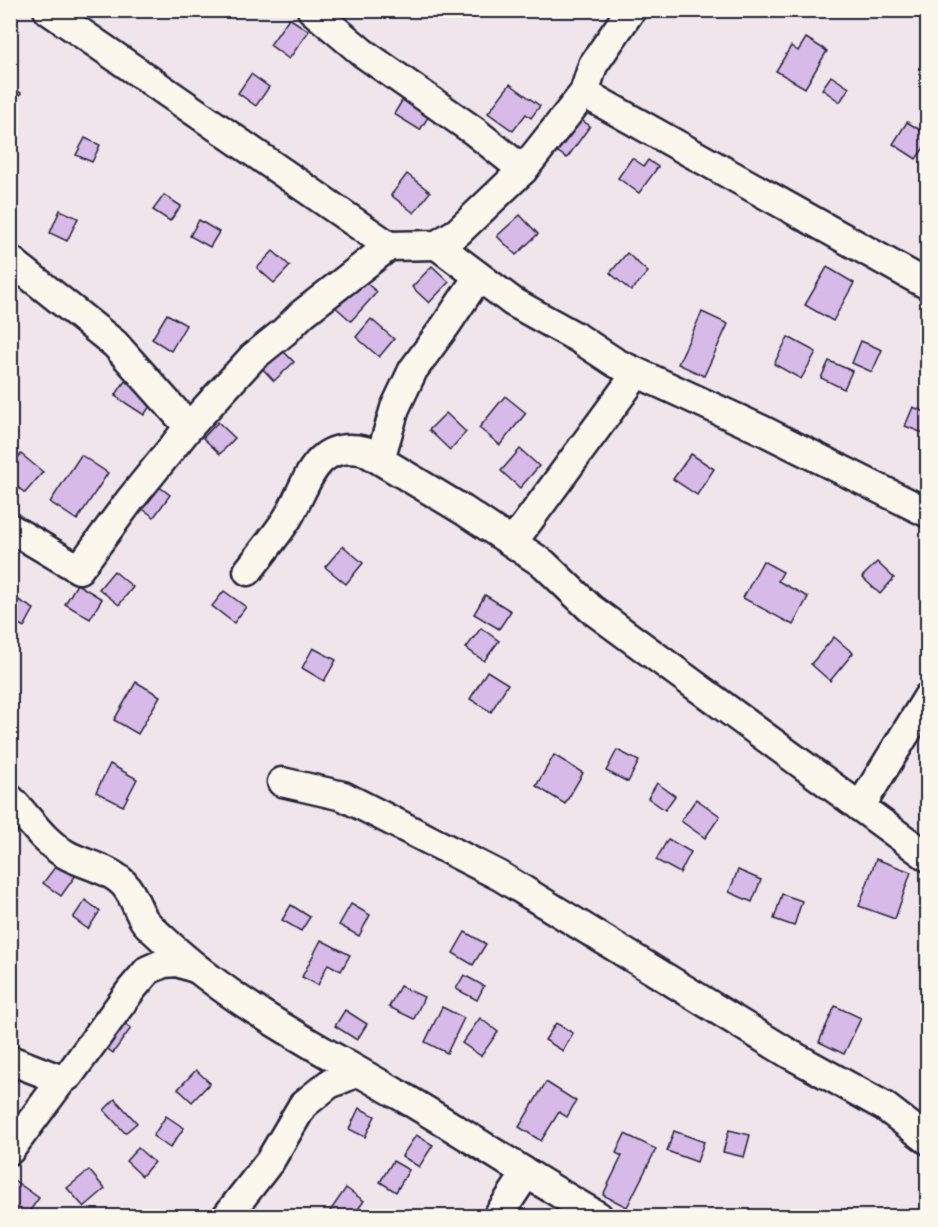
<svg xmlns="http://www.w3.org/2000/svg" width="938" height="1227" viewBox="0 0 938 1227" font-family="Kalam,sans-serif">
  <rect width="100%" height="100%" fill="#f0e5eb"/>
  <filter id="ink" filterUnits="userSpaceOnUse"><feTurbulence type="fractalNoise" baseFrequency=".0167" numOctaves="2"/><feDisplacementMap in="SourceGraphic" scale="12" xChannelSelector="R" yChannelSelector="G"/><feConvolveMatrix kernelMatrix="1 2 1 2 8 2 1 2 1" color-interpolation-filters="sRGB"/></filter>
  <g filter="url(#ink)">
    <g fill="#d7bae8" stroke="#22223b" stroke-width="1.5">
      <path d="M289,18L309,31L289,59L270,45Z"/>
      <path d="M806,38L827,51L805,88L776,71L791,46L798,51Z"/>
      <path d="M251,74L269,87L256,106L238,93Z"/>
      <path d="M831,76L849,88L840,102L822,89Z"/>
      <path d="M510,84L540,106L531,118L526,114L513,131L488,113Z"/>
      <path d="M10,86L21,93L10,110Z"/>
      <path d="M406,94L432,111L420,130L394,114Z"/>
      <path d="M571,113L590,126L567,158L549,146Z"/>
      <path d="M907,122L928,135V142L916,159L893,144Z"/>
      <path d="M85,138L100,145L92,162L76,155Z"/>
      <path d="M632,158L644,166L648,160L658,167L639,193L618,178Z"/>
      <path d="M407,174L430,192L414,213L391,195Z"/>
      <path d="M164,195L181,206L170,221L153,210Z"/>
      <path d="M60,210L78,218L67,241L50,233Z"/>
      <path d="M520,215L538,234L516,255L497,236Z"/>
      <path d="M199,220L219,232L210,247L190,236Z"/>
      <path d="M273,251L290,266L274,283L257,268Z"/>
      <path d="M627,253L648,272L631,291L610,273Z"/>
      <path d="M432,266L449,282L429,303L412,287Z"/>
      <path d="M827,267L854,283L833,321L805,305Z"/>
      <path d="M358,276L377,292L351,321L332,304Z"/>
      <path d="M702,312L728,324L704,376L678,364Z"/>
      <path d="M167,314L186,325L171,351L152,339Z"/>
      <path d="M371,319L394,339L379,357L356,337Z"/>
      <path d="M788,337L816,352L801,379L774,364Z"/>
      <path d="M861,341L882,350L872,372L852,363Z"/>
      <path d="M279,347L294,362L274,381L260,366Z"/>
      <path d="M829,361L852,371L844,389L821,378Z"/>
      <path d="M125,381L155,399L144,415L115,396Z"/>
      <path d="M505,396L526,413L500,445L479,428Z"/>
      <path d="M913,407L928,413V435L905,426Z"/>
      <path d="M446,413L466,432L450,450L429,430Z"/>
      <path d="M218,422L235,438L220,454L203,438Z"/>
      <path d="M520,449L539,466L520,488L501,471Z"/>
      <path d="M21,454L43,472L25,493L10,481V467Z"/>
      <path d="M691,454L714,469L697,495L673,479Z"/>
      <path d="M81,455L108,473L77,520L50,502Z"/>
      <path d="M153,482L170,495L154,517L137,505Z"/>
      <path d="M343,546L363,563L346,584L325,567Z"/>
      <path d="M763,561L783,572L778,581L808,597L793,625L743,598Z"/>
      <path d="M877,562L894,578L880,594L862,577Z"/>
      <path d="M114,571L133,587L119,605L99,589Z"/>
      <path d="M77,584L102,599L90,619L65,604Z"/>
      <path d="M224,591L246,607L234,623L212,606Z"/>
      <path d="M10,595L34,609L24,627L10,619Z"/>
      <path d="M485,595L511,611L499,629L474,614Z"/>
      <path d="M481,628L499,641L484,661L466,648Z"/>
      <path d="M834,637L853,653L830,681L811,664Z"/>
      <path d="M313,648L336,660L324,681L302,668Z"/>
      <path d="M487,671L508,684L491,712L470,699Z"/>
      <path d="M136,682L160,696L138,734L114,720Z"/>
      <path d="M617,750L639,761L628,782L606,771Z"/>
      <path d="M554,755L583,773L565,804L536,786Z"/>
      <path d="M110,764L137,779L123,806L96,792Z"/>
      <path d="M657,783L675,796L665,810L648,798Z"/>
      <path d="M696,799L720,816L705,838L681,821Z"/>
      <path d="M668,839L691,852L680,873L656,860Z"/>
      <path d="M62,858L79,871L61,896L43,883Z"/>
      <path d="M876,859L911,872L895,919L859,906Z"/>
      <path d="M738,870L761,880L752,902L729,892Z"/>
      <path d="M782,894L802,901L794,926L774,919Z"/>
      <path d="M85,900L100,911L88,929L73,918Z"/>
      <path d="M351,904L370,915L359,936L339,925Z"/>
      <path d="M291,905L310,917L301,931L282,920Z"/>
      <path d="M465,932L486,944L473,965L453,953Z"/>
      <path d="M321,940L350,955L341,971L328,964L318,985L302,977Z"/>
      <path d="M464,975L484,986L477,1000L456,989Z"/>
      <path d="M400,986L424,997L414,1019L389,1007Z"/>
      <path d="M835,1006L861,1018L844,1054L819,1042Z"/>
      <path d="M442,1007L464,1018L447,1053L425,1042Z"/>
      <path d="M345,1010L367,1024L357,1040L335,1026Z"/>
      <path d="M117,1017L131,1028L113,1053L99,1042Z"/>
      <path d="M480,1018L498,1032L481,1056L462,1043Z"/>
      <path d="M556,1023L573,1033L563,1051L545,1040Z"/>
      <path d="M196,1070L210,1083L192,1102L178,1089Z"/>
      <path d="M546,1082L576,1101L567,1117L559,1112L541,1141L519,1127Z"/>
      <path d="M115,1099L137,1123L125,1133L104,1110Z"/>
      <path d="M359,1108L375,1116L365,1137L349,1129Z"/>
      <path d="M166,1116L184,1128L170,1148L153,1136Z"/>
      <path d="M729,1130L750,1135L744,1157L723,1152Z"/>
      <path d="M674,1131L704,1142L697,1162L667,1151Z"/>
      <path d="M625,1134L656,1149L627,1207L603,1195L622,1156L616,1153Z"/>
      <path d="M416,1135L433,1145L419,1167L402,1156Z"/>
      <path d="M138,1148L154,1162L142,1176L126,1161Z"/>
      <path d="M393,1161L409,1170L396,1192L380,1182Z"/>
      <path d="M89,1170L105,1189L84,1207L67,1188Z"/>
      <path d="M11,1178L39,1198L26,1216L10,1207Z"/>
      <path d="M346,1188L364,1201L353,1216H337L330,1211Z"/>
    </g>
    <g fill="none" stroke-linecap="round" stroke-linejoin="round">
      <defs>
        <g id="minor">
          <path d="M48,10L389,246"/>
          <path d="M312,10L363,53L474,131L523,170"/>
          <path d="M584,93L928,285"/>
          <path d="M437,245L513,302L578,338L616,363L762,430L928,513"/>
          <path d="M10,260L115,344L189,427"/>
          <path d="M380,459L395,408L413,370L446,325L478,277"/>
          <path d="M10,528L79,569L130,500L189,427L253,357L284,332L302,314L389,246L437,245L458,232L523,170L584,93L593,65L631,10"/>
          <path d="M513,542L637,373"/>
          <path d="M248,571C261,554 275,537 287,519C308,485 313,439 365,451L463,510L544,564L590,608L928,857"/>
          <path d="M282,782L343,796L500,876L788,1053L884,1106L928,1140"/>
          <path d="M10,799C28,817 43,841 65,854C84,865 109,868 124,884C134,895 137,909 144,920C149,927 157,933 163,939C233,1005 319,1048 401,1096C468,1135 531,1178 598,1216"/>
          <path d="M860,807L928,697"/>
          <path d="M10,1060L62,1080L69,1075L131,990L148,970L164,963L177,962L195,968"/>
          <path d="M10,1150L62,1080"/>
          <path d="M227,1216L270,1161L303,1105L329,1084L358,1072"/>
          <path d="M498,1216L526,1174"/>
        </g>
      </defs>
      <use href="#minor" stroke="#22223b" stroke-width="33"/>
      <use href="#minor" stroke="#fbf7ec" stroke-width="28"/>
    </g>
  </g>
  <rect width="938" height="1227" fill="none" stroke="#fbf7ec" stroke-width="36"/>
  <rect x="18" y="18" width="902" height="1191" fill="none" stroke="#22223b" stroke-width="2" filter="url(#ink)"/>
</svg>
